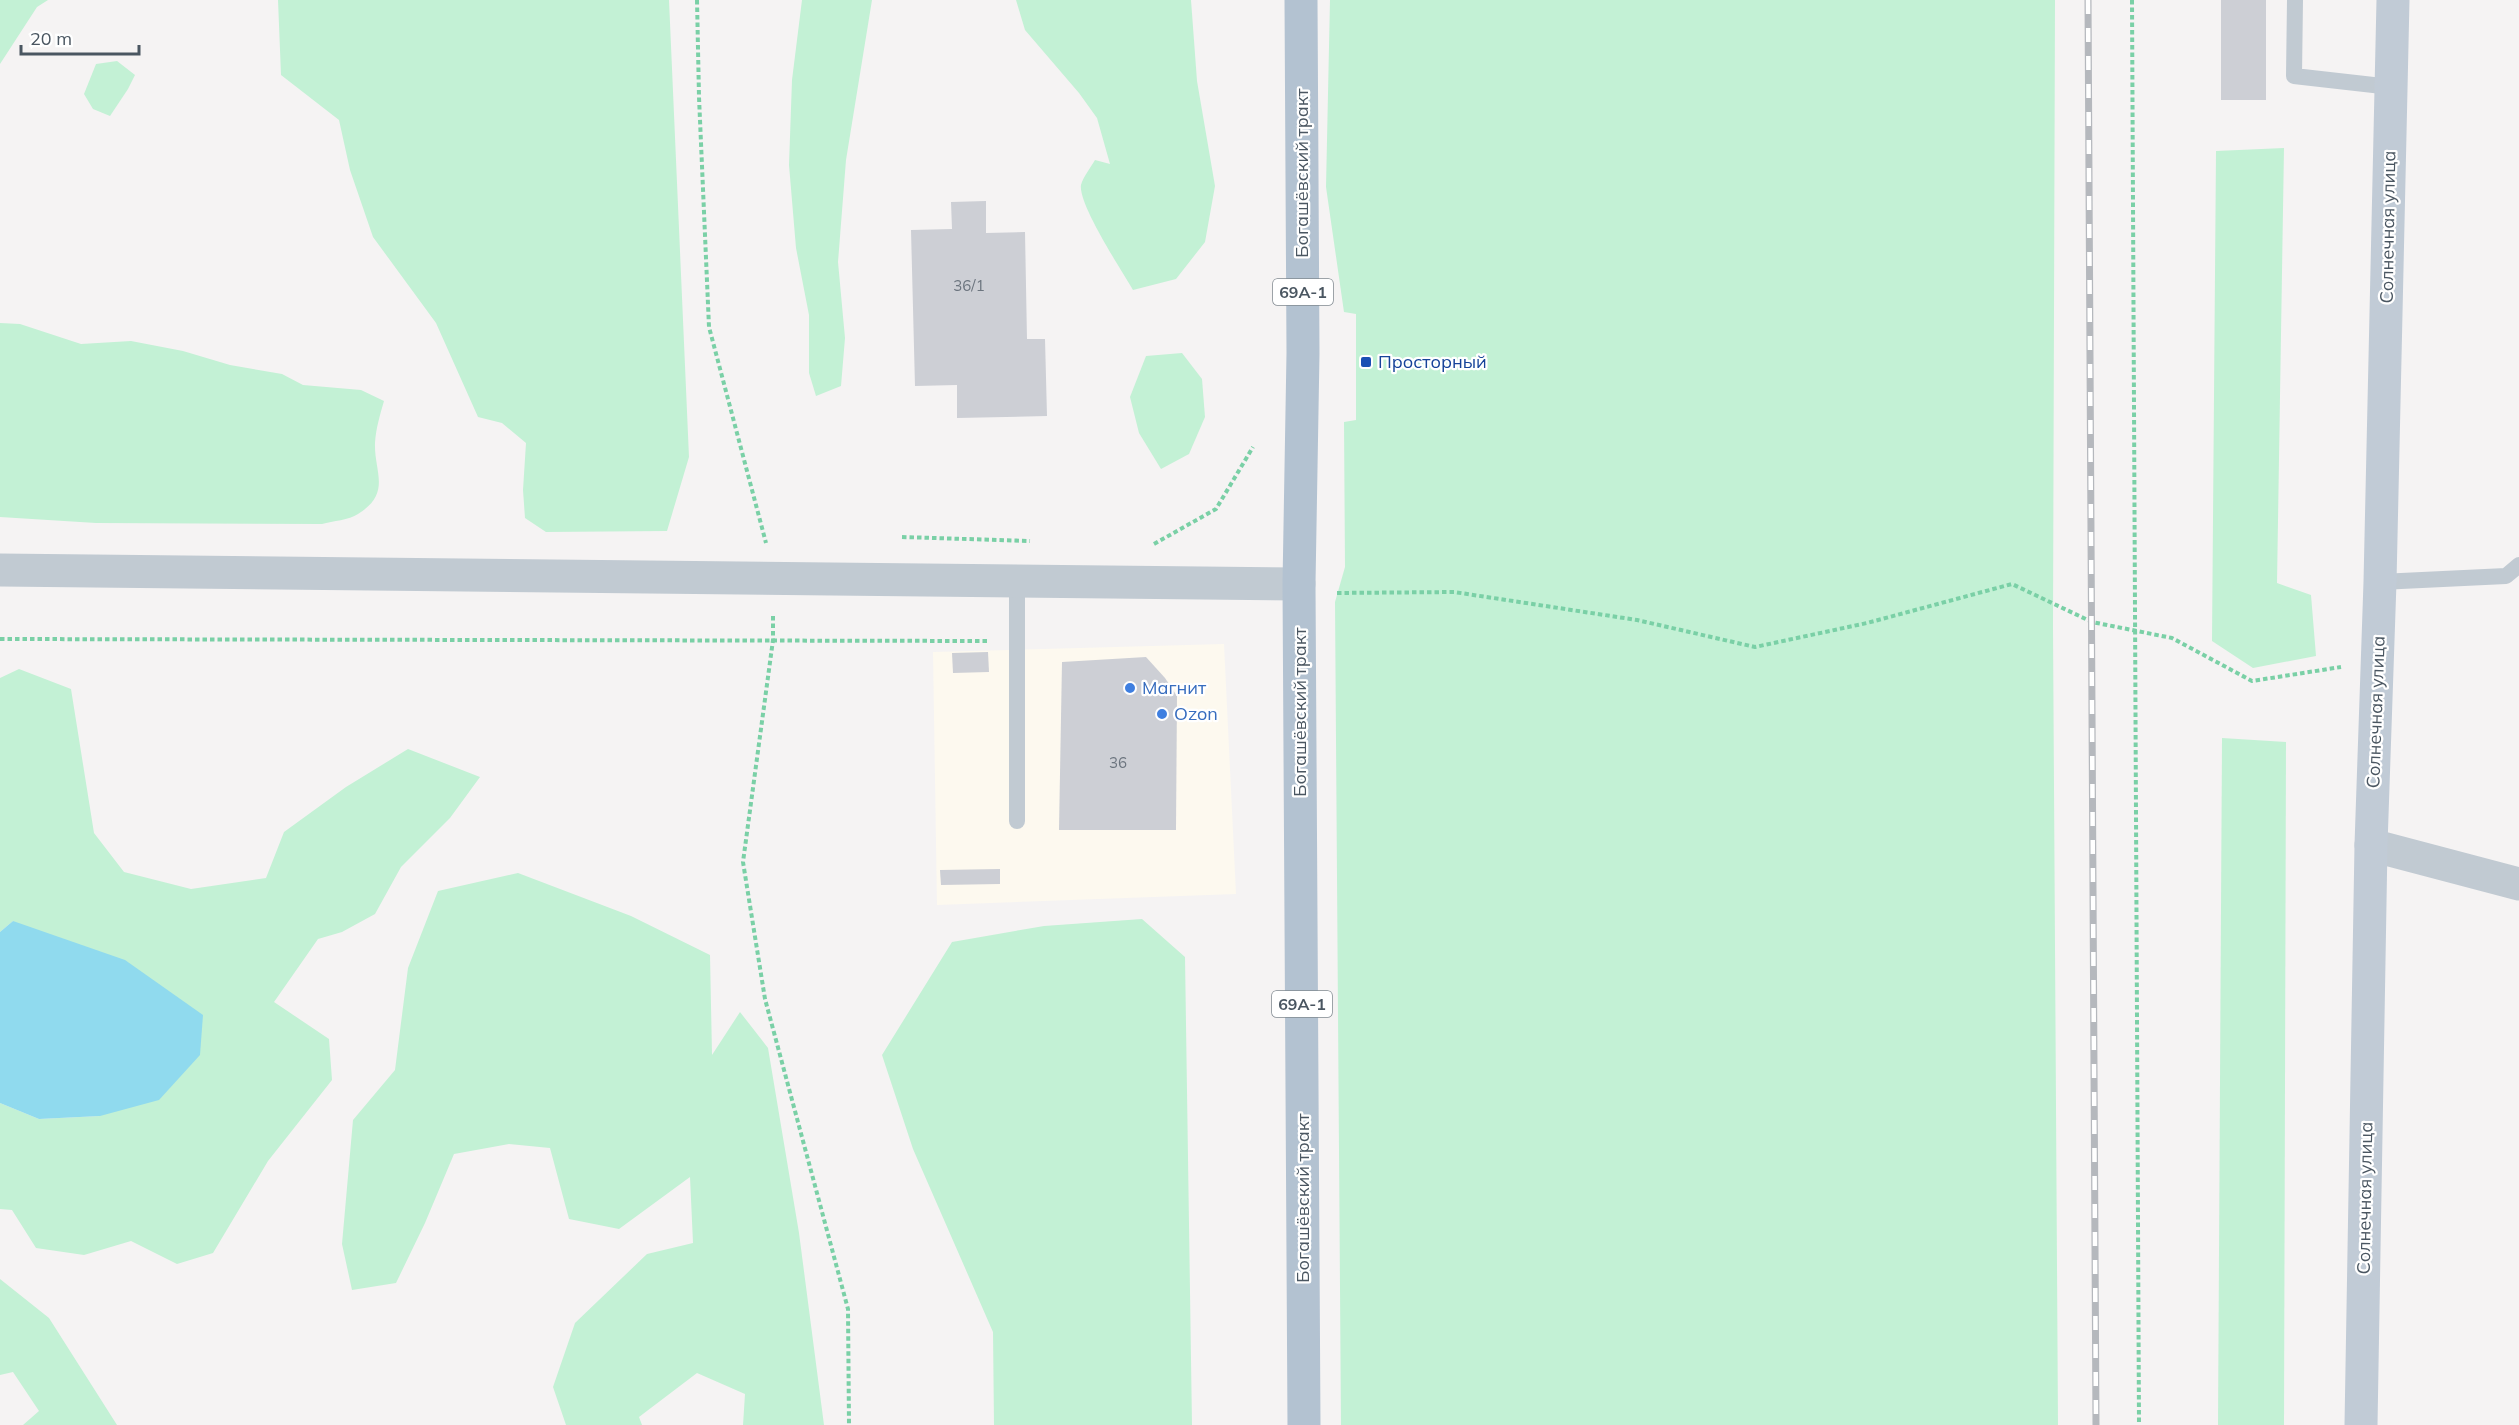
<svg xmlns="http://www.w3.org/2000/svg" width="2519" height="1425" viewBox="0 0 2519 1425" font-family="Mulish,sans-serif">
  <rect width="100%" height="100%" fill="#f5f3f3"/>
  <path fill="#fdf9ef" d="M1224,644L1236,894L937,905L933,652Z"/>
  <g fill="#c3f1d5">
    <path d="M0,0H48L37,7L0,64Z"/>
    <path d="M278,0H669L689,457L667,531L546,532L525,518L523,490L526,443L502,423L478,417L436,323L373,237L350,170L339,120L281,75Z"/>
    <path d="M802,0H872L846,160L838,262L845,338L841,386L816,396L809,373V315L796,248L789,165L792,80Z"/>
    <path d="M1016,0H1191L1197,81L1215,186L1205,242L1176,279L1133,290C1122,271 1078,204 1081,185C1083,177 1091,167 1095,160L1110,164L1097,118L1079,93L1025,30Z"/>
    <path d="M1330,0H2055L2053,627L2058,1425H1341L1335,602L1345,567L1344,422L1356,420V314L1344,312L1326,187Z"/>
    <path d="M117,61L135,75L128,89L110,116L93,109L84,94L96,64Z"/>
    <path d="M2284,148L2277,583L2311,595L2316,656L2253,668L2212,641L2216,151Z"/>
    <path d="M0,323L20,324L81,344L131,341L183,351L230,365L282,374L303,385L361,390L384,401C380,415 376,428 375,443C374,472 392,493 358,514C349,520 333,521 322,524L96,523L0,517Z"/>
    <path d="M1182,353L1202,379L1205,417L1189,454L1161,469L1139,433L1130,397L1146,356Z"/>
    <path d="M19,669L71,689L94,833L124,872L191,889L266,878L284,832L346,787L408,749L480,777L450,818L401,867L375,914L342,932L318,939L274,1002L329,1039L332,1080L268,1161L213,1253L177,1264L131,1241L84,1255L36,1248L12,1210L0,1209V1103L39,1119L100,1116L13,921L0,932V678Z"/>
    <path d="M2222,738L2286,742L2284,1425H2218Z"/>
    <path d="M518,873L631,916L710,955L712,1055L740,1012L768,1048L799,1233L824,1425H743L745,1394L697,1373L639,1417L642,1425H566L553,1387L575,1323L647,1254L693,1243L690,1177L619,1229L569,1219L550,1148L509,1144L454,1154L425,1223L396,1283L352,1290L342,1244L353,1120L395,1070L408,968L438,891Z"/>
    <path d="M1142,919L1185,957L1192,1425H994L993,1332L913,1149L882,1055L952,942L1044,926Z"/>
    <path d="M0,1279L49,1318L117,1425H23L39,1411L13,1372L0,1375Z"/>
  </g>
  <path fill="#90daee" d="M13,921L125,960L203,1015L200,1055L159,1100L100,1116L39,1119L0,1103V932Z"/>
  <g fill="#cdcfd5">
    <rect x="2221" y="0" width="45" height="100"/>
    <path d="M986,201V233L1025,232L1027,339H1045L1047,416L957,418V385L915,386L911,230L952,229L951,202Z"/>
    <path d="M988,652L989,672L953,673L952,653Z"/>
    <path d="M1146,657L1165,678L1177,696L1176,830H1059L1062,662Z"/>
    <path d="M1000,869V884L941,885L940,870Z"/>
  </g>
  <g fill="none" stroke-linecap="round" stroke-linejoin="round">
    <g stroke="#7ad0a6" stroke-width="4" stroke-dasharray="4.5 3" stroke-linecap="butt">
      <path d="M697,0L699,97L709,327L766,543"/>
      <path d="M2132,0L2139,1425"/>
      <path d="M902,537L1030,541"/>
      <path d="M1154,544L1216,509L1253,447"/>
      <path d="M1337,593L1454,592L1637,620L1755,647L1867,623L2012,584L2092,622L2172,638L2252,681L2341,667"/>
      <path d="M773,616V640L743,862L765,999L848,1309L849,1425"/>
      <path d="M0,639L989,641"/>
    </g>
    <g stroke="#c1cad2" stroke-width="16">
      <path d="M2295,0L2294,76L2391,87"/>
      <path d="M1017,582V821"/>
      <path d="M2380,582L2506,576L2519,565"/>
    </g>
    <g stroke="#c1cad2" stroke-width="33">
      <path d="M0,570L1299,584"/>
      <path d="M2371,845L2519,884"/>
    </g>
    <path stroke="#c1cbd6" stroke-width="33" d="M2361,1425L2371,845L2380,582L2393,0"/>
    <path stroke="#b3c2d1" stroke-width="33" d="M1301,0L1303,353L1299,584L1304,1425"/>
    <defs>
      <path id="rail" d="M2088,0L2096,1425"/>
    </defs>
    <use href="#rail" stroke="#b5b8bd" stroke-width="7"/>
    <use href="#rail" stroke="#fff" stroke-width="4.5" stroke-dasharray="14" stroke-linecap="butt"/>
  </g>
  <rect fill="#1a4fb4" stroke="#fff" stroke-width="2" x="1360" y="356" width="12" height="12" rx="3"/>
  <g fill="#3f7fe0" stroke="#fff" stroke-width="2">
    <circle cx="1130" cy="688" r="6"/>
    <circle cx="1162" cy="714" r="6"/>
  </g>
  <g text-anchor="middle" stroke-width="4.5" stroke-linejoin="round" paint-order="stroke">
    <g font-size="15" fill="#6b747e">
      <text x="969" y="291">36/1</text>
      <text x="1118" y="768">36</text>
    </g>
    <g fill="#fff" stroke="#808990" stroke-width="1.5">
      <rect x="1273" y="279" width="60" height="26" rx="4.5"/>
      <rect x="1272" y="991" width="60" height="26" rx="4.5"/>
    </g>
    <g font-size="16" font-weight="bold" fill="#4a5661">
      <text x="1303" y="298">69А-1</text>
      <text x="1302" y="1010">69А-1</text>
    </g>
    <g font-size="18" fill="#4a5661" stroke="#fff">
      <text transform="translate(1302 173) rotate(-90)" y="6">Богашёвский тракт</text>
      <text transform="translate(2388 227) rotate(-89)" y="6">Солнечная улица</text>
      <text transform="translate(1300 712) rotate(-90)" y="6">Богашёвский тракт</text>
      <text transform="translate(2376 712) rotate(-88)" y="6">Солнечная улица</text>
      <text transform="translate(1303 1198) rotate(-90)" y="6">Богашёвский тракт</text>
      <text transform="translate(2365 1198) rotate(-89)" y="6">Солнечная улица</text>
    </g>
    <g font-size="18" fill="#164399" stroke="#fff" text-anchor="start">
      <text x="1378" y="368">Просторный</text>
    </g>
    <g font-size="18" fill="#366cbe" stroke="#fff" text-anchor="start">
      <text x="1142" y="694">Магнит</text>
      <text x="1174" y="720">Ozon</text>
    </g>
  </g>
  <path d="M21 45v9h118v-9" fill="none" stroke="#4a5661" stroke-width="3"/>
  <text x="30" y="45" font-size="18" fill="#4a5661" stroke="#ffffff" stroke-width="4.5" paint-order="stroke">20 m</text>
</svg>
